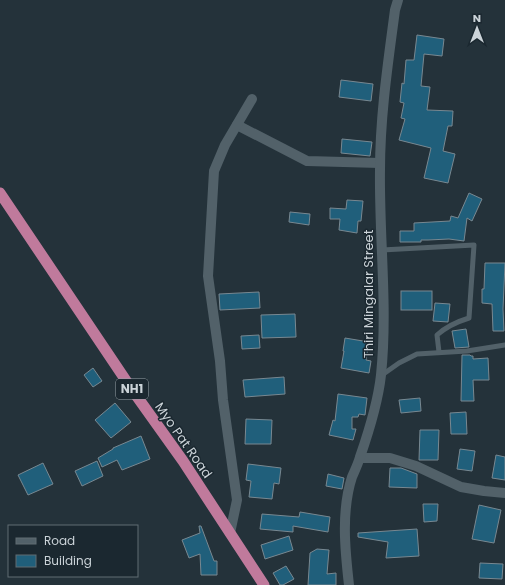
<svg xmlns="http://www.w3.org/2000/svg" width="505" height="585" viewBox="0 0 505 585" font-family="Poppins,sans-serif">
  <rect width="100%" height="100%" fill="#24323a"/>
  <g fill="#205f7b" stroke="#788891">
    <path d="M417,35L444,39L442,56L424,54L421,86L430,87L427,110L453,111L452,126H448L443,151L455,154L448,183L424,178L431,148L399,140L405,119L401,118L404,103L400,102L402,83L404,84L406,60H414Z"/>
    <path d="M341,80L373,84L371,101L339,97Z"/>
    <path d="M342,139L372,142L370,156L341,153Z"/>
    <path d="M469,193L482,199L472,221L467,218L464,241L449,239L428,240H421V242H400V231H414V223L450,221L451,216L458,218Z"/>
    <path d="M347,200L363,201L361,221H358L357,233L339,230L340,219H330V208L346,209Z"/>
    <path d="M290,212L310,214L309,225L289,222Z"/>
    <path d="M485,263H505L503,309L504,331H493L492,304L482,303V289H484Z"/>
    <rect x="401" y="291" width="31" height="19"/>
    <path d="M259,292L260,308L220,310L219,294Z"/>
    <path d="M435,303L450,304L448,322L433,321Z"/>
    <path d="M295,314L296,337L262,338L261,315Z"/>
    <path d="M466,329L469,347L455,348L452,331Z"/>
    <path d="M259,335L260,348L242,349L241,336Z"/>
    <path d="M345,338L369,342L366,360L371,361L369,373L341,368L344,351H343Z"/>
    <path d="M462,355H470L471,356H473V359L488,358L489,380H473L474,401H461Z"/>
    <path d="M93,368L102,381L93,387L84,375Z"/>
    <path d="M284,377L285,394L245,397L243,380Z"/>
    <path d="M338,394L367,398L365,415L359,414L358,417H352V429H356L353,440L329,435L333,420L335,421Z"/>
    <path d="M420,398L421,411L401,413L399,400Z"/>
    <path d="M115,403L131,422L111,438L95,420Z"/>
    <path d="M466,412L467,434H451L450,413Z"/>
    <path d="M246,419L272,420L271,444H245Z"/>
    <path d="M420,430H439L438,460H419Z"/>
    <path d="M141,436L150,459L122,470L117,460L102,467L98,458L113,449V448Z"/>
    <path d="M460,449L475,451L472,471L457,469Z"/>
    <path d="M496,455L505,457V480L492,478Z"/>
    <path d="M97,461L103,476L82,486L75,471Z"/>
    <path d="M43,463L53,484L28,495L18,475Z"/>
    <path d="M248,464L281,468L279,484L274,483L272,499L249,497L251,481L246,480Z"/>
    <path d="M390,468H401L417,474V488L389,487Z"/>
    <path d="M328,474L344,478L342,489L326,486Z"/>
    <path d="M423,504H438L437,521L424,522Z"/>
    <path d="M479,505L501,510L494,543L472,539Z"/>
    <path d="M300,512L330,517L328,532L293,526V532L260,529L262,514L299,517Z"/>
    <path d="M199,526H201L214,561H217V575H201L200,554L189,558L182,540L200,533Z"/>
    <path d="M417,529L419,556L386,558L388,542L358,537V533Z"/>
    <path d="M289,536L293,550L265,559L261,545Z"/>
    <path d="M317,549L329,550L327,574L336,573V585H308L310,553Z"/>
    <path d="M480,563L503,564L502,579L479,578Z"/>
    <path d="M286,566L294,579L283,585H280L273,573Z"/>
  </g>
  <g fill="none" stroke-linecap="round" stroke-linejoin="round">
    <g stroke="#526169" stroke-width="5">
      <path d="M382,250L474,245L469,318C456,322 447,326 437,335L439,352"/>
      <path d="M382,375L399,363L417,354L467,351L505,345"/>
    </g>
    <g stroke="#526169" stroke-width="10">
      <path d="M237,125L307,161L380,163"/>
      <path d="M360,458H390L416,466L461,487L484,491L505,493"/>
      <path d="M230,533L237,500L223,400L220,361L208,276L214,171L225,145L252,99"/>
      <path d="M349,585C345,550 341,511 352,477C355,470 358,464 360,457C369,431 378,403 381,375C388,307 379,238 380,170C380,116 388,63 395,10L398,0"/>
    </g>
    <path stroke="#c07a9c" stroke-width="11" d="M0,193L133,391L183,461L264,585"/>
  </g>
  <g text-anchor="middle" stroke-width="3" stroke-linejoin="round" paint-order="stroke">
    <rect fill="#1b2830" stroke="#96a0a6" stroke-width="1" x="116" y="379" width="32" height="20" rx="3"/>
    <g font-size="12" font-weight="bold" fill="#cbd3d8">
      <text x="132" y="393">NH1</text>
    </g>
    <g font-size="13" fill="#cbd3d8" stroke="#1b2830">
      <text transform="translate(368 294) rotate(-90)" y="5">Thiri Mingalar Street</text>
      <text transform="translate(184 440) rotate(55)" y="5">Myo Pat Road</text>
    </g>
  </g>
  <rect x="8" y="525" width="130" height="52" fill="#1b2830" stroke="#616c73"/>
  <rect x="16" y="538" width="20" height="6" fill="#526169" stroke="#616c73"/>
  <text x="44" y="545" font-size="12" fill="#cbd3d8">Road</text>
  <rect x="16" y="555" width="20" height="12" fill="#205f7b" stroke="#616c73"/>
  <text x="44" y="565" font-size="12" fill="#cbd3d8">Building</text>
  <g transform="translate(477 28)" stroke="#1b2830" stroke-width="3" paint-order="stroke">
  <path d="M0-3L7 15L0 10L-7 15Z" fill="#cbd3d8"/>
  <text y="-6" font-size="11" font-weight="bold" text-anchor="middle" fill="#cbd3d8">N</text>
  </g>
</svg>
